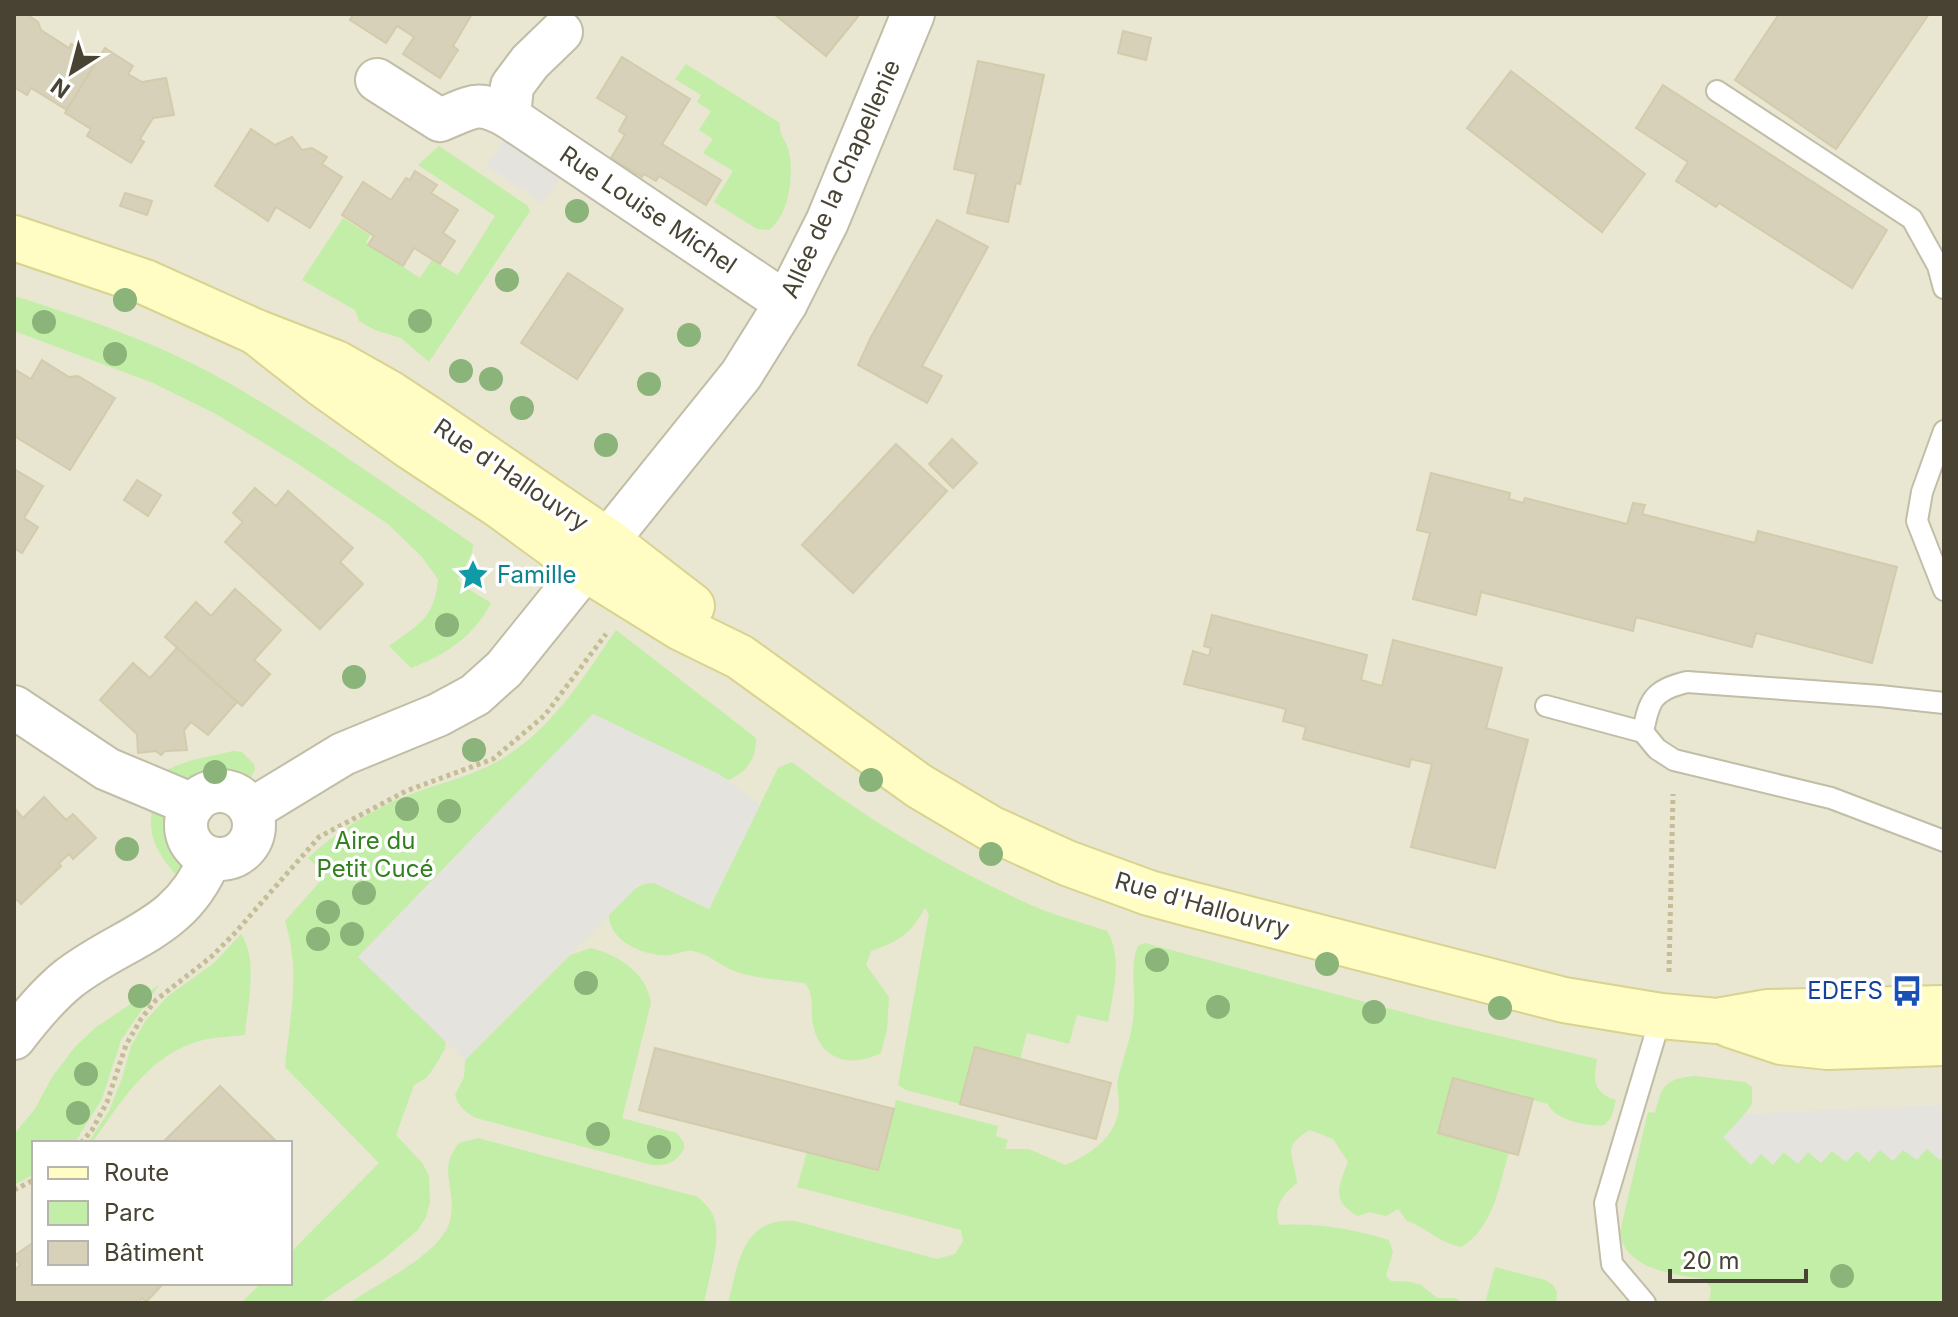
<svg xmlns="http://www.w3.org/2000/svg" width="1958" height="1317" viewBox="0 0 1958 1317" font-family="Inter,sans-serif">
  <rect width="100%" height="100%" fill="#f4f3e5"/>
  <path fill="#e9e6d2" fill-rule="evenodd" d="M14,14H1944V1303H14ZM34,1143H290V1283H34Z"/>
  <g fill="#c2eea8">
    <path d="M686,64L780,123C778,135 787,141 789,152C794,176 789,215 769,230L757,229L714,202L733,171L703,153L713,139L699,130L711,111L697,102L701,95L675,79Z"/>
    <path d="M439,146L528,206L530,211L429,362L401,338L375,330L359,321L355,310L302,280L343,218L370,235L366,243L420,278L432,260L458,275L495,216L418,165Z"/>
    <path d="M14,296C89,319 166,346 234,386C316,433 394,491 473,544C474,556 462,568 458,580L465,587L491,603C474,636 446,655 411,668L389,646C418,625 435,618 438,579L422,557L388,524L295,462L216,414L153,383L14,331Z"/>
    <path d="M616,630L756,738C757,758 746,773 728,780L593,714L359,956L446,1042L445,1049L433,1069L426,1078L414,1085L396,1135L423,1164L429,1176L430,1202L426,1217L418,1230L381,1261L319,1303H241L261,1283H290V1253L379,1163L285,1067C290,1015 301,972 285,921L326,875L308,858C336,832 371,810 406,796C431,786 457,780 482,769C544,742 579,684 616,630Z"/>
    <path d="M233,751L242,752L254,764L255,770L249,780C223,788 191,782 166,770L189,761Z"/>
    <path d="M792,762C866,819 946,867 1031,905C1055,916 1082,922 1107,931C1123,956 1113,994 1108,1022L1077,1015L1069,1044L1027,1033L1020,1059L975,1047L960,1104L906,1090L898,1085L929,914L925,908C911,933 899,942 871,951L866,965L889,997L887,1030L881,1053C851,1068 821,1061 813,1025C810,1010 815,995 805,983C782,980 759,979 737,972C722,967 711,955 693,951C685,950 678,954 669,955C646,957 608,941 609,915C622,902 634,882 654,883L709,909L778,768Z"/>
    <path d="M152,811C177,822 190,850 177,876C160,857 147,837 152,811Z"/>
    <path d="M241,934C259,960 247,1005 245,1035C227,1037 207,1037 190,1044C144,1062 119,1105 92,1143H88L109,1111L122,1078L131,1046L146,1020L168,996L214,963Z"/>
    <path d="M1145,943L1432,1020L1597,1059C1593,1080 1593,1093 1616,1100L1611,1118L1604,1125C1588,1127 1554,1120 1548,1104L1533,1100L1518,1155L1509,1152C1499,1186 1493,1229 1461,1247C1439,1243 1426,1227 1407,1221L1398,1209L1386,1216L1370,1212L1358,1216C1331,1201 1338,1187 1348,1162L1333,1139L1310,1130C1280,1147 1294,1155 1297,1183C1283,1194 1273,1207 1279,1225C1316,1223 1353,1229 1389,1240L1393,1252L1386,1276L1391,1281L1411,1282L1421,1285L1437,1298H1455L1463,1303H728C738,1263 743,1217 795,1221L937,1259L955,1254L963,1241L961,1230L797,1187L807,1152L878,1170L896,1100L998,1126L996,1136L1008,1140L1005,1149H1029L1065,1165C1091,1155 1119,1135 1119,1104C1119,1095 1116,1088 1118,1079C1124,1055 1134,1031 1134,1006C1135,991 1130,957 1139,945Z"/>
    <path d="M591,948C618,955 647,973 651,1003L622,1118L677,1133L684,1143V1149C677,1162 667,1166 652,1165L476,1118C466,1113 458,1106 455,1095L464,1077L465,1060L570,955Z"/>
    <path d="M159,985L121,1040L102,1099L77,1139L73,1143H34V1174L14,1185V1134L35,1109L52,1077L75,1047L95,1028Z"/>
    <path d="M1695,1076L1745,1082L1752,1087V1104L1743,1116L1761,1154L1927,1149L1940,1159L1944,1155V1303H1709L1711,1289L1705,1279C1674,1275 1624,1269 1620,1232L1648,1112L1655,1113C1662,1085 1665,1079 1695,1076Z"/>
    <path d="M478,1138L698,1197C705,1204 711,1209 714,1218C722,1238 708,1281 704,1303H349C377,1284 441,1254 450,1221C458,1188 436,1171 459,1143Z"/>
    <path d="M1495,1267L1545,1280L1553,1285L1557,1292L1556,1303H1485Z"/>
  </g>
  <g fill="#e5e3de">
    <path d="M508,134L564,172L543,203L487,166Z"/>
    <path d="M593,714L719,774L760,805L709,909L654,883H644L637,887L465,1060L358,957Z"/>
    <path d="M1944,1105V1155L1940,1160L1927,1149L1917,1160L1903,1150L1893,1161L1880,1150L1869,1162L1857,1151L1846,1162L1832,1151L1821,1163L1808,1152L1798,1164L1784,1152L1773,1165L1761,1154L1751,1165L1723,1137L1745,1114Z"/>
  </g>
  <g fill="#d7d1b9" stroke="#d3cbab" stroke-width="2">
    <path d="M14,14H26L38,22L41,30L69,48L71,44L97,60L67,110L31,88L27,95L14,87Z"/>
    <path d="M353,14H472L453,46L458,50L440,78L403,54L414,37L397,26L386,43L350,20Z"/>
    <path d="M774,14H860L826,56Z"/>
    <path d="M1779,14H1929L1836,149L1735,80Z"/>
    <path d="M1123,31L1151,38L1146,60L1118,53Z"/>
    <path d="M105,48L133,66L128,74L142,82L166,78L174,115L153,118L140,139L144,142L131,163L87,136L91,129L65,113Z"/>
    <path d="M622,57L690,99L662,144L721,180L706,205L659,176L656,181L644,174L642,177L611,158L625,135L619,131L627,116L597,98Z"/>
    <path d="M978,61L1044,75L1020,184L1016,183L1008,222L967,213L976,174L954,169Z"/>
    <path d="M1511,71L1645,174L1602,232L1467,128Z"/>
    <path d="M1663,85L1887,230L1852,288L1719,203L1716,207L1676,181L1688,162L1636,128Z"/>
    <path d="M251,129L275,145L292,137L302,150L312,148L327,157L322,164L342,177L310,228L276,207L268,221L215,186Z"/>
    <path d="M415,171L437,185L431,193L458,210L443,233L455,241L440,264L414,248L403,266L368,245L374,236L342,215L363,182L391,200L406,178L410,180Z"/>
    <path d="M125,193L152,201L147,215L120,206Z"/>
    <path d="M937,220L988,247L922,366L942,376L927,403L858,365L871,337Z"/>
    <path d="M568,273L623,309L577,379L521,343Z"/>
    <path d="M42,360L69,377L78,376L115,398L70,470L14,436V369L31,379Z"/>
    <path d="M952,439L977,463L953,488L929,464Z"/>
    <path d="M896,444L947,491L853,593L802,545Z"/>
    <path d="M14,469L43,486L24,518L38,527L22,553L14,548Z"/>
    <path d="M1431,473L1510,493L1509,499L1523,503L1525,498L1627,524L1633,503L1645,505L1642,514L1755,543L1758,531L1897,567L1872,663L1756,633L1752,647L1636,617L1633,631L1481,592L1476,615L1413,599L1430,533L1417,530Z"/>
    <path d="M137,480L161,495L148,516L124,500Z"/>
    <path d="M255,488L276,506L288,491L353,548L340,562L363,584L320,629L225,542L243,522L233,513Z"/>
    <path d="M235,589L281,630L254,660L270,674L242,706L165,637L196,602L211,616Z"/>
    <path d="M1212,615L1367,655L1361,680L1382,686L1393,640L1502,668L1486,728L1528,740L1495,868L1411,847L1432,764L1411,759L1409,767L1303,739L1306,727L1283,721L1286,709L1184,684L1193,651L1209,656L1211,648L1204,646Z"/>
    <path d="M177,648L237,702L208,735L191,722L184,730L187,750L165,751L161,755L156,751L138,753L137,734L100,700L133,663L150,678Z"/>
    <path d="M44,797L66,820L73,814L96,838L73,859L69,854L59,863L61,866L21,904L14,897V812L16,810L23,818Z"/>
    <path d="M975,1047L1111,1083L1096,1139L960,1104Z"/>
    <path d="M655,1048L894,1109L878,1170L639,1110Z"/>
    <path d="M1453,1078L1533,1099L1518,1155L1438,1133Z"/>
    <path d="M220,1086L278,1143H162Z"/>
    <path d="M34,1242V1283H164L146,1302L142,1298L138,1303H14V1271L20,1265L14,1256Z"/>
  </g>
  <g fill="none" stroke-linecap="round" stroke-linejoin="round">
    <defs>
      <g id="lane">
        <path d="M1717,91L1912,219L1938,266L1944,288"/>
        <path d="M1944,431L1922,492L1917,521L1944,590"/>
        <path d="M1546,706L1643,732L1657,749L1674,760L1831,798L1944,841"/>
        <path d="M1643,732C1649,700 1653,690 1687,682L1880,696L1944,703"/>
        <path d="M1645,1303L1612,1264L1605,1203L1661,1016"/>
      </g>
      <g id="street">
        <path d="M561,32L530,62L512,86L509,117L786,303"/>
        <path d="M377,80L440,120C473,107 477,99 509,117"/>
        <path d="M14,707L107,769L193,805"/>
        <circle cx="220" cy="825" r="34"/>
        <path d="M251,810L343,754L438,715L475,695L504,669L741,375L786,303L827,222L913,14"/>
        <path d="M14,1038C30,1017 47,996 68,979C123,936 181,931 210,858"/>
      </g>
      <g id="secondary">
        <path d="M14,238L145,282L256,332L336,363L391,394L432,421L608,541L692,606"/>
        <path d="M256,332L322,384L412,448L500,506L586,569L681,628L740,657L919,786L990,828L1067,863L1149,893L1190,904L1564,1000L1661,1016L1717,1021L1768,1012L1944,1008"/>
        <path d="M1730,1025L1781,1042L1828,1047L1944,1043"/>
      </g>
    </defs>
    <use href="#lane" stroke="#c1bda6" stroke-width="24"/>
    <use href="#street" stroke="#c1bda6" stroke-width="46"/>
    <use href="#secondary" stroke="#d9d38f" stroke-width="48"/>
    <g stroke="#c4bd96" stroke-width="5" stroke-dasharray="4 4" stroke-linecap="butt">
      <path d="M1669,972L1673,794"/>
      <path d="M81,1143L92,1130L107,1102L126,1045L141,1019L156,1000L211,957L234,934L319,837L406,791L493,759L545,715L606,634"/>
      <path d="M14,1190L34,1180"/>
    </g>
    <use href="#lane" stroke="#fff" stroke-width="20"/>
    <use href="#street" stroke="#fff" stroke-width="42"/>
    <use href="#secondary" stroke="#fffcc4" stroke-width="44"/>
  </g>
  <g fill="#8ab479">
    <circle cx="577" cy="211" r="12"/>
    <circle cx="507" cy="280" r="12"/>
    <circle cx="125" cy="300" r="12"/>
    <circle cx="420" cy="321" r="12"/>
    <circle cx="44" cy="322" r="12"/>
    <circle cx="689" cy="335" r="12"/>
    <circle cx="115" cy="354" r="12"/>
    <circle cx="461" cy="371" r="12"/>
    <circle cx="491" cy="379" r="12"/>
    <circle cx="649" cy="384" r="12"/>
    <circle cx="522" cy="408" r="12"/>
    <circle cx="606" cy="445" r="12"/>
    <circle cx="447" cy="625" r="12"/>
    <circle cx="354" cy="677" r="12"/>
    <circle cx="474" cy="750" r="12"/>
    <circle cx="215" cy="772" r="12"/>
    <circle cx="871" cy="780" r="12"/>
    <circle cx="407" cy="809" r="12"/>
    <circle cx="449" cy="811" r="12"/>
    <circle cx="127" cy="849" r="12"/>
    <circle cx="991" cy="854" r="12"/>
    <circle cx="364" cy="893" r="12"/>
    <circle cx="328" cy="912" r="12"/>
    <circle cx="352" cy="934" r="12"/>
    <circle cx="318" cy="939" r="12"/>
    <circle cx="1157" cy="960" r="12"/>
    <circle cx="1327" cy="964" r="12"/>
    <circle cx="586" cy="983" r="12"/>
    <circle cx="140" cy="996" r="12"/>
    <circle cx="1218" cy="1007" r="12"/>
    <circle cx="1500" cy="1008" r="12"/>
    <circle cx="1374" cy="1012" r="12"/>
    <circle cx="86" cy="1074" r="12"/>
    <circle cx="78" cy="1113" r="12"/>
    <circle cx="598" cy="1134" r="12"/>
    <circle cx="659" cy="1147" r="12"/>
    <circle cx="1842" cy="1276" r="12"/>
  </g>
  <defs>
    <symbol id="sight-bare" viewBox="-9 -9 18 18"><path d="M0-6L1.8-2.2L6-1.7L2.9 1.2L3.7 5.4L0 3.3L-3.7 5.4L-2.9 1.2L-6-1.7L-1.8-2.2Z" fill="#0f9aa8" stroke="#fff" stroke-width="2.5" paint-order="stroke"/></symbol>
    <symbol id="bus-bare" viewBox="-9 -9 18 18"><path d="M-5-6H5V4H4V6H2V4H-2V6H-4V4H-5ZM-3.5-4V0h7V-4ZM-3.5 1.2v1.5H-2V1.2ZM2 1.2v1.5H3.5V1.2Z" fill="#1a4fb4" stroke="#fff" stroke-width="2.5" paint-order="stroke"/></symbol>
  </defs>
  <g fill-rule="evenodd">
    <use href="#sight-bare" x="451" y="553" width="44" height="44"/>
    <use href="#bus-bare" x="1885" y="969" width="44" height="44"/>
  </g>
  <g text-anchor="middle" stroke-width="7" stroke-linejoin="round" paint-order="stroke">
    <g font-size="24" fill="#484333" stroke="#fff">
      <text transform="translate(841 179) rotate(-66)" y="8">Allée de la Chapellenie</text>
      <text transform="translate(648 210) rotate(34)" y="8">Rue Louise Michel</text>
      <text transform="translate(511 475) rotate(34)" y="8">Rue d'Hallouvry</text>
      <text transform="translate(1202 905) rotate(16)" y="8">Rue d'Hallouvry</text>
    </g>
    <g font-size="24" fill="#0d838f" stroke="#fff" text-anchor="start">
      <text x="497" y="583">Famille</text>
    </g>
    <g font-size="24" fill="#338020" stroke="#fff">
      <text x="375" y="849">Aire du<tspan x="375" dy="28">Petit Cucé</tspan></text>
    </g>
    <g font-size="24" fill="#164399" stroke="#fff" text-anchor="end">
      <text x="1883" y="999">EDEFS</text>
    </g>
  </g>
  <rect width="1958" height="1317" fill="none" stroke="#484333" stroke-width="32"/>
  <rect x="32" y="1141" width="260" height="144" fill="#ffffff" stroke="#b6b4ad" stroke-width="2"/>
  <rect x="48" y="1167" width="40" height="12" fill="#fffcc4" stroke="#b6b4ad" stroke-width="2"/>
  <text x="104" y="1181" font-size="24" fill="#484333">Route</text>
  <rect x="48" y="1201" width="40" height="24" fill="#c2eea8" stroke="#b6b4ad" stroke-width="2"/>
  <text x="104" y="1221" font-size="24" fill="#484333">Parc</text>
  <rect x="48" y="1241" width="40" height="24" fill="#d7d1b9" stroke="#b6b4ad" stroke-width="2"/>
  <text x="104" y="1261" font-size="24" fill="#484333">Bâtiment</text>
  <g transform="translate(72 72) rotate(216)" stroke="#ffffff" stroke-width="6" paint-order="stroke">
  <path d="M0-6L14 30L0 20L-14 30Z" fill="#484333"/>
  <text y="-12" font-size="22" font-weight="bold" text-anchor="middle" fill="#484333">N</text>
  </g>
  <path d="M1670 1269v12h136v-12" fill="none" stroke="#484333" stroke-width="4"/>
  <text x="1682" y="1269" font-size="24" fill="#484333" stroke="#ffffff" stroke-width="6" paint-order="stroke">20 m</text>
</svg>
